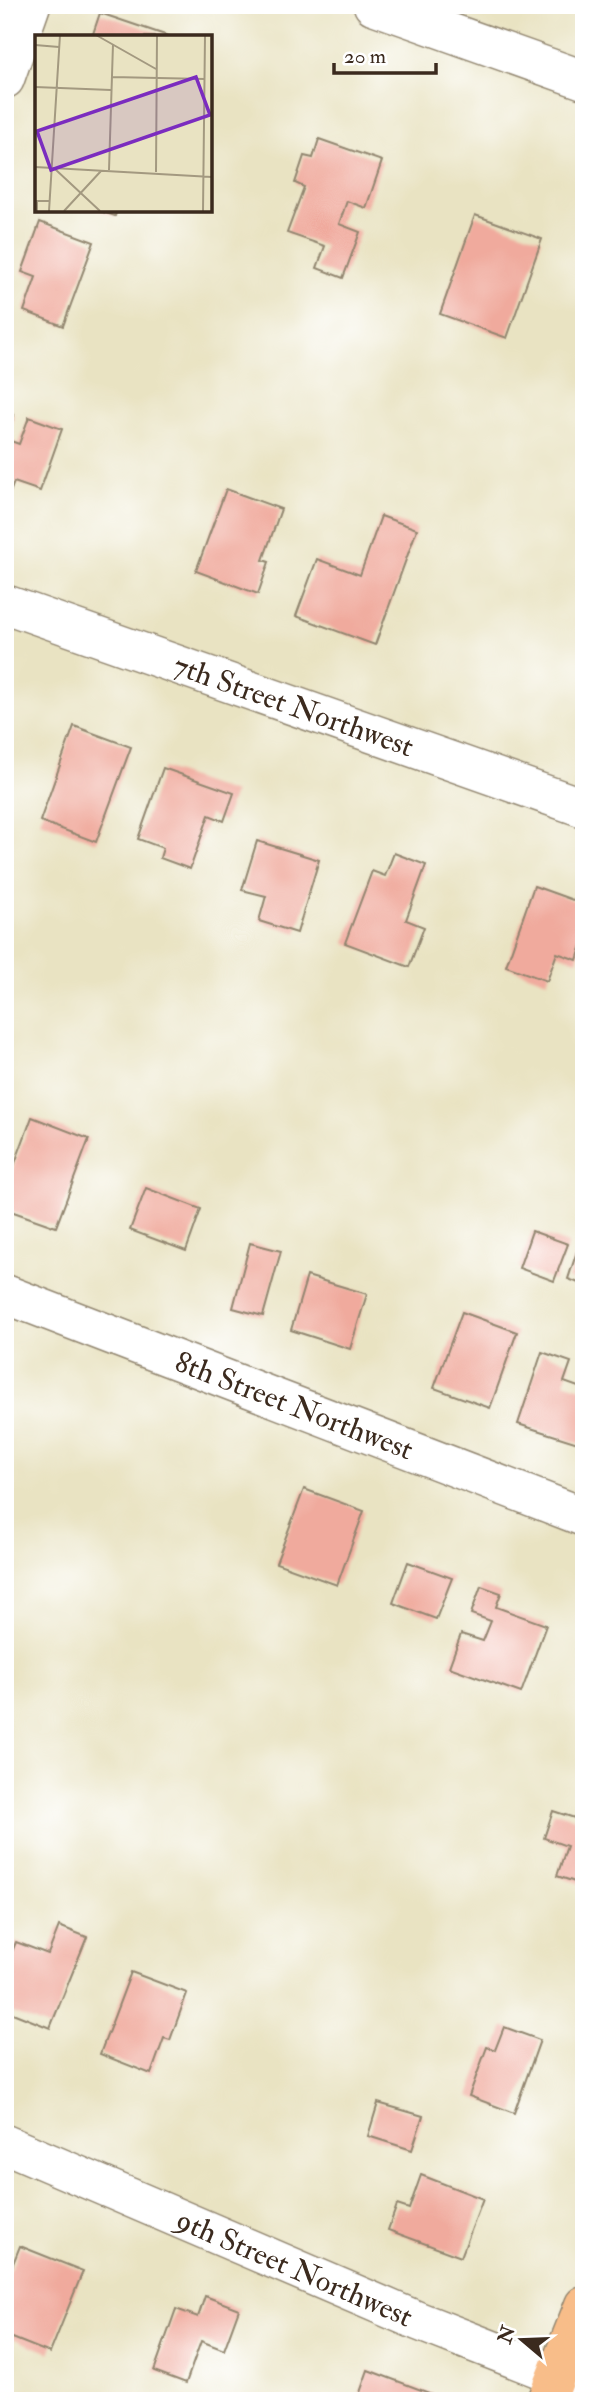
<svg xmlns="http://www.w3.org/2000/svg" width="589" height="2406" viewBox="0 0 589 2406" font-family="'IM FELL Double Pica',serif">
  <rect width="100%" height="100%" fill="#fff"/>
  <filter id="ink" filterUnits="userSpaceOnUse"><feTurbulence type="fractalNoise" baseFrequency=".0143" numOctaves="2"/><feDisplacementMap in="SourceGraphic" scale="14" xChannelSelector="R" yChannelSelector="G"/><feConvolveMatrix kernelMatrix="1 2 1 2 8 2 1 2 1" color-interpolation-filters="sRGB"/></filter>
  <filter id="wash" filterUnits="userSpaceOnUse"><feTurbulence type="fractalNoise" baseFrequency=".00686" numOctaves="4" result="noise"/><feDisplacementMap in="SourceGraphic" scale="28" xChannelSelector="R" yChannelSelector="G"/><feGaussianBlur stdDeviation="1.57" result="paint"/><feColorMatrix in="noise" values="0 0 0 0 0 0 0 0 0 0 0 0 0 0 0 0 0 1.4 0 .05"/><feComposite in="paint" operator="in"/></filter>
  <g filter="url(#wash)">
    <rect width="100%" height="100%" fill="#e9e3c2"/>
    <g id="blocks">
      <g fill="#f0aa9d">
        <path d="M564,5H584V13L563,6Z"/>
        <path d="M100,13L168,36L167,37H92Z"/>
        <path d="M319,139L382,161L366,208L347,201L339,224L360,232L343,278L317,268L325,246L287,233L304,187L295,183L304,156L313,158Z"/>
        <path d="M97,210H117L115,216Z"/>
        <path d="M475,215L542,239L507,338L440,314Z"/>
        <path d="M40,222L94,242L63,326L24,311L36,277L22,272Z"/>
        <path d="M5,411L14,415L6,439H5Z"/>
        <path d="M29,417L62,429L40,491L14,482L5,506V439L19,444Z"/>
        <path d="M226,489L281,509L263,560L269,562L258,594L196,571Z"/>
        <path d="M381,516L417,529L375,645L296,616L317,559L360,575Z"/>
        <path d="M74,726L131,747L96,842L40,821Z"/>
        <path d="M163,768L234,793L224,821L209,815L190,869L160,858L163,848L138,839Z"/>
        <path d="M257,841L319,860L297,933L259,921L266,896L242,890Z"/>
        <path d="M394,853L426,865L406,920L424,927L409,967L345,943L372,871L385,876Z"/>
        <path d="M534,886L584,904V939L577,960L557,953L547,981L506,966Z"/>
        <path d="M32,1117L89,1139L56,1227L5,1209V1190Z"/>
        <path d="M146,1188L201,1209L186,1251L130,1230Z"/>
        <path d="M532,1231L568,1244L554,1281L519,1268Z"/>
        <path d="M583,1233H584V1285L568,1279Z"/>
        <path d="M250,1243L281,1251L263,1316L233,1308Z"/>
        <path d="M307,1276L367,1294L350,1349L291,1330Z"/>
        <path d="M462,1312L517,1332L490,1408L434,1388Z"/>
        <path d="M542,1352L571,1362L564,1382L584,1389V1445L518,1424Z"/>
        <path d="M304,1489L364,1511L337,1585L276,1563Z"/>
        <path d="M408,1562L452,1578L436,1619L393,1603Z"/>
        <path d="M481,1586L501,1593L496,1607L546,1625L521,1693L449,1667L461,1634L483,1641L491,1621L471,1614Z"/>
        <path d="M553,1811L584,1821V1885L557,1876L567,1846L544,1838Z"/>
        <path d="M59,1926L87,1937L50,2028L5,2010V1968L16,1942L48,1954Z"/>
        <path d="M131,1972L187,1993L170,2040L164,2038L151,2074L100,2054Z"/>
        <path d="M504,2027L540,2040L514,2113L469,2096L487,2047L495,2050Z"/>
        <path d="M378,2103L423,2116L412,2150L368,2136Z"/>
        <path d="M421,2175L483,2199L461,2257L388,2230L397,2205L409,2209Z"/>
        <path d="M20,2246L83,2271L50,2353L5,2335V2284Z"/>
        <path d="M205,2296L239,2309L224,2350L201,2341L186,2383L154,2371L176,2309L198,2317Z"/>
        <path d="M368,2370L440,2397L439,2401H357Z"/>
      </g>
    </g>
  </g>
  <g filter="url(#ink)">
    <use href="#blocks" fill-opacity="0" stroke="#928670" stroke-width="2"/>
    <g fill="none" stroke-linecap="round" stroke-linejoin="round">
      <defs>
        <g id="minor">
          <path d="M373,5L584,80"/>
          <path d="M5,79L31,5"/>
          <path id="s1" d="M5,604L584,808"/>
          <path id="s2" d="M5,1294L584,1517"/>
          <path id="s3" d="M5,2144L418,2321L556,2375L584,2393"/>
        </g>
        <path id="major" d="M546,2401L584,2305"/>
      </defs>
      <use href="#minor" stroke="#928670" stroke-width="41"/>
      <use href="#major" stroke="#928670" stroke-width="41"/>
      <use href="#minor" stroke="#fff" stroke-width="38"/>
      <use href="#major" stroke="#f8bd89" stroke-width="38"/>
    </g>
  </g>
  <g text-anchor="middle" stroke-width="7" stroke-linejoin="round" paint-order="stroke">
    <g font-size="30" fill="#3b2a1e" stroke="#fff">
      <text dy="10" stroke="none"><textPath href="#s1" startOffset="306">7th Street Northwest</textPath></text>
      <text dy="10" stroke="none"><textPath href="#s2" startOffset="310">8th Street Northwest</textPath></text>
      <text dy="10" stroke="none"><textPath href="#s3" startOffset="315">9th Street Northwest</textPath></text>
    </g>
  </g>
  <g transform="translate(35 35)">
    <rect width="177" height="177" fill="#e9e3c2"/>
    <path fill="none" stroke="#a39980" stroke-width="2" d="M61,0L121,34M0,10L24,12M77,42L170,44M0,52L76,55M0,132L177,142M20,134L65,176M74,135L78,9M121,137L122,0M2,176V166H14M14,176L25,0M29,176L66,136M168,176L170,0"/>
    <path fill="#7b2cbf" fill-opacity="0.15" stroke="#7b2cbf" stroke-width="3.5" d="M161,42L175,80L16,135L2,96Z"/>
    <rect width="177" height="177" fill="none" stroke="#3b2a1e" stroke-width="3.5"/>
  </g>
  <rect width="589" height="2406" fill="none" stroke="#fff" stroke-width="28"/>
  <g transform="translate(522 2340) rotate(289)" stroke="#ffffff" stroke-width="5" paint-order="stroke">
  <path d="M0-5L12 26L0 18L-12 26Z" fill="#3b2a1e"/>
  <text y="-10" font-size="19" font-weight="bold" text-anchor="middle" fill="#3b2a1e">N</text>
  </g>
  <path d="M334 63v10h102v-10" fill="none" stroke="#3b2a1e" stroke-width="3.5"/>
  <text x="344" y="63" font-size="21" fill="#3b2a1e" stroke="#ffffff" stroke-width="5" paint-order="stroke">20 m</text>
</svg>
